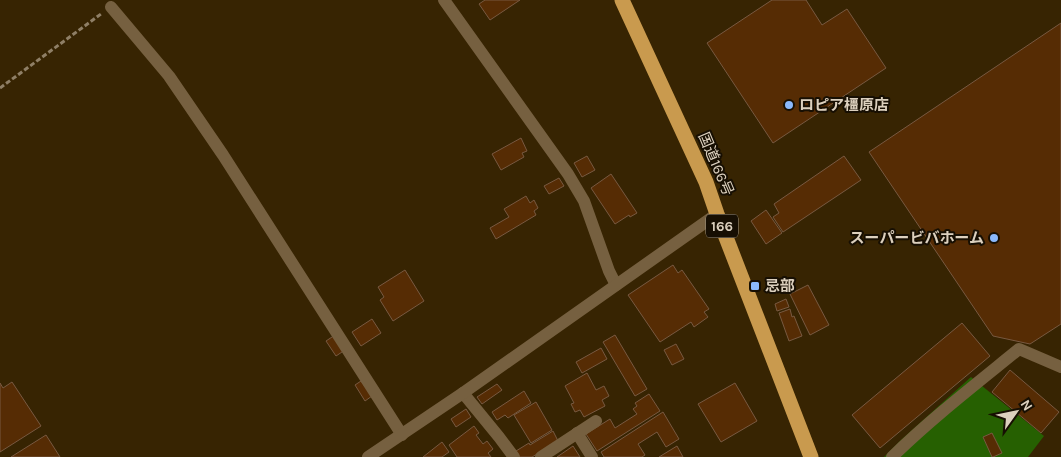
<svg xmlns="http://www.w3.org/2000/svg" width="1061" height="457" viewBox="0 0 1061 457" font-family="Karla,'Noto Sans JP',sans-serif">
  <rect width="100%" height="100%" fill="#372402"/>
  <path fill="#266001" d="M971,377L1044,436L1028,457H884L901,440Z"/>
  <g fill="#562c04" stroke="#785941">
    <path d="M485,0H520L490,20L479,4Z"/>
    <path d="M772,0H806L822,25L847,9L886,68L773,143L707,43Z"/>
    <path d="M1061,23V324L1030,344L993,336L869,152Z"/>
    <path d="M521,138L527,151L522,153L524,157L501,170L492,154Z"/>
    <path d="M587,156L595,170L582,177L574,163Z"/>
    <path d="M844,156L861,180L783,232L773,217L779,213L774,204Z"/>
    <path d="M611,174L637,213L630,217L629,215L615,224L591,188Z"/>
    <path d="M559,178L564,186L549,194L544,186Z"/>
    <path d="M526,196L530,203L534,200L538,208L534,211L536,215L496,239L490,228L509,217L504,209Z"/>
    <path d="M766,210L782,233L766,244L751,221Z"/>
    <path d="M673,265L678,273L682,270L709,309L704,312L708,317L694,327L691,322L660,342L628,295Z"/>
    <path d="M405,270L424,301L393,321L380,300L384,297L378,287Z"/>
    <path d="M808,285L829,325L810,335L790,294Z"/>
    <path d="M786,299L789,307L777,311L775,304Z"/>
    <path d="M790,309L792,317L794,316L802,336L789,341L779,313Z"/>
    <path d="M372,319L381,333L361,346L352,332Z"/>
    <path d="M962,323L990,356L880,448L852,415Z"/>
    <path d="M335,335L345,350L336,356L326,341Z"/>
    <path d="M615,335L647,389L635,396L603,342Z"/>
    <path d="M676,344L684,359L672,365L664,350Z"/>
    <path d="M601,348L607,359L582,373L576,362Z"/>
    <path d="M1010,370L1059,412L1041,433L992,392Z"/>
    <path d="M587,373L596,390L604,386L609,396L602,400L605,406L584,417L580,410L575,412L571,404L574,403L565,386Z"/>
    <path d="M361,381L372,396L365,401L355,385Z"/>
    <path d="M12,382L41,426L0,452V383L3,388Z"/>
    <path d="M735,383L757,421L721,442L698,404Z"/>
    <path d="M497,384L502,390L482,404L477,397Z"/>
    <path d="M524,391L531,403L508,418L505,415L497,420L492,412Z"/>
    <path d="M649,394L660,411L597,451L586,434L610,419L615,428L637,414L633,409L637,406L635,403Z"/>
    <path d="M536,402L552,430L531,443L514,415Z"/>
    <path d="M466,409L471,417L456,427L451,419Z"/>
    <path d="M663,412L679,439L666,447L657,432L638,444L645,455L642,457H604L601,452Z"/>
    <path d="M474,426L479,433L476,435L483,444L487,441L493,449L488,453L491,457H457L449,445Z"/>
    <path d="M553,431L558,441L556,443L532,457H519L516,451L529,443L530,445Z"/>
    <path d="M992,433L1002,453L993,457H992L983,437Z"/>
    <path d="M46,435L60,457H11Z"/>
    <path d="M442,442L449,452L442,457H423Z"/>
    <path d="M573,446L580,457H557Z"/>
    <path d="M677,446L683,457H659Z"/>
  </g>
  <g fill="none" stroke-linecap="round" stroke-linejoin="round">
    <path stroke="#8f7f66" stroke-width="3" stroke-dasharray="5 2.5" stroke-linecap="butt" d="M0,88L101,14"/>
    <g stroke="#766040" stroke-width="12">
      <path d="M444,0L568,174L584,201L609,271L616,285"/>
      <path d="M111,7L169,76L223,155L402,435"/>
      <path d="M463,393L499,437L514,457"/>
      <path d="M577,433L592,457"/>
      <path d="M368,457L463,393L717,214"/>
      <path d="M541,457L596,421"/>
      <path d="M892,457C932,418 976,384 1019,349L1061,367"/>
    </g>
    <path stroke="#c99a4e" stroke-width="15" d="M622,0L706,182L717,214L811,457"/>
  </g>
  <g fill="#8bb9fc" stroke="#170f03" stroke-width="2">
    <circle cx="789" cy="105" r="5"/>
    <circle cx="994" cy="238" r="5"/>
    <rect x="750" y="281" width="10" height="10" rx="2.5"/>
  </g>
  <g text-anchor="middle" stroke-width="4" stroke-linejoin="round" paint-order="stroke">
    <rect fill="#170f03" stroke="#a19686" stroke-width="1" x="706" y="214.5" width="32" height="23" rx="4"/>
    <g font-size="14" font-weight="bold" fill="#dcd0be">
      <text x="722" y="231">166</text>
    </g>
    <g font-size="15" font-weight="bold" fill="#dcd0be" stroke="#170f03" text-anchor="start">
      <text x="799" y="110">ロピア橿原店</text>
      <text x="984" y="243" text-anchor="end">スーパービバホーム</text>
      <text x="765" y="291">忌部</text>
    </g>
    <g font-size="15" fill="#dcd0be" stroke="#170f03">
      <text transform="translate(716 164) rotate(67)" y="5">国道166号</text>
    </g>
  </g>
  <g transform="translate(1016 412) rotate(57)" stroke="#170f03" stroke-width="4" paint-order="stroke">
  <path d="M0-4L9 19L0 12L-9 19Z" fill="#dcd0be"/>
  <text y="-8" font-size="14" font-weight="bold" text-anchor="middle" fill="#dcd0be">N</text>
  </g>
</svg>
